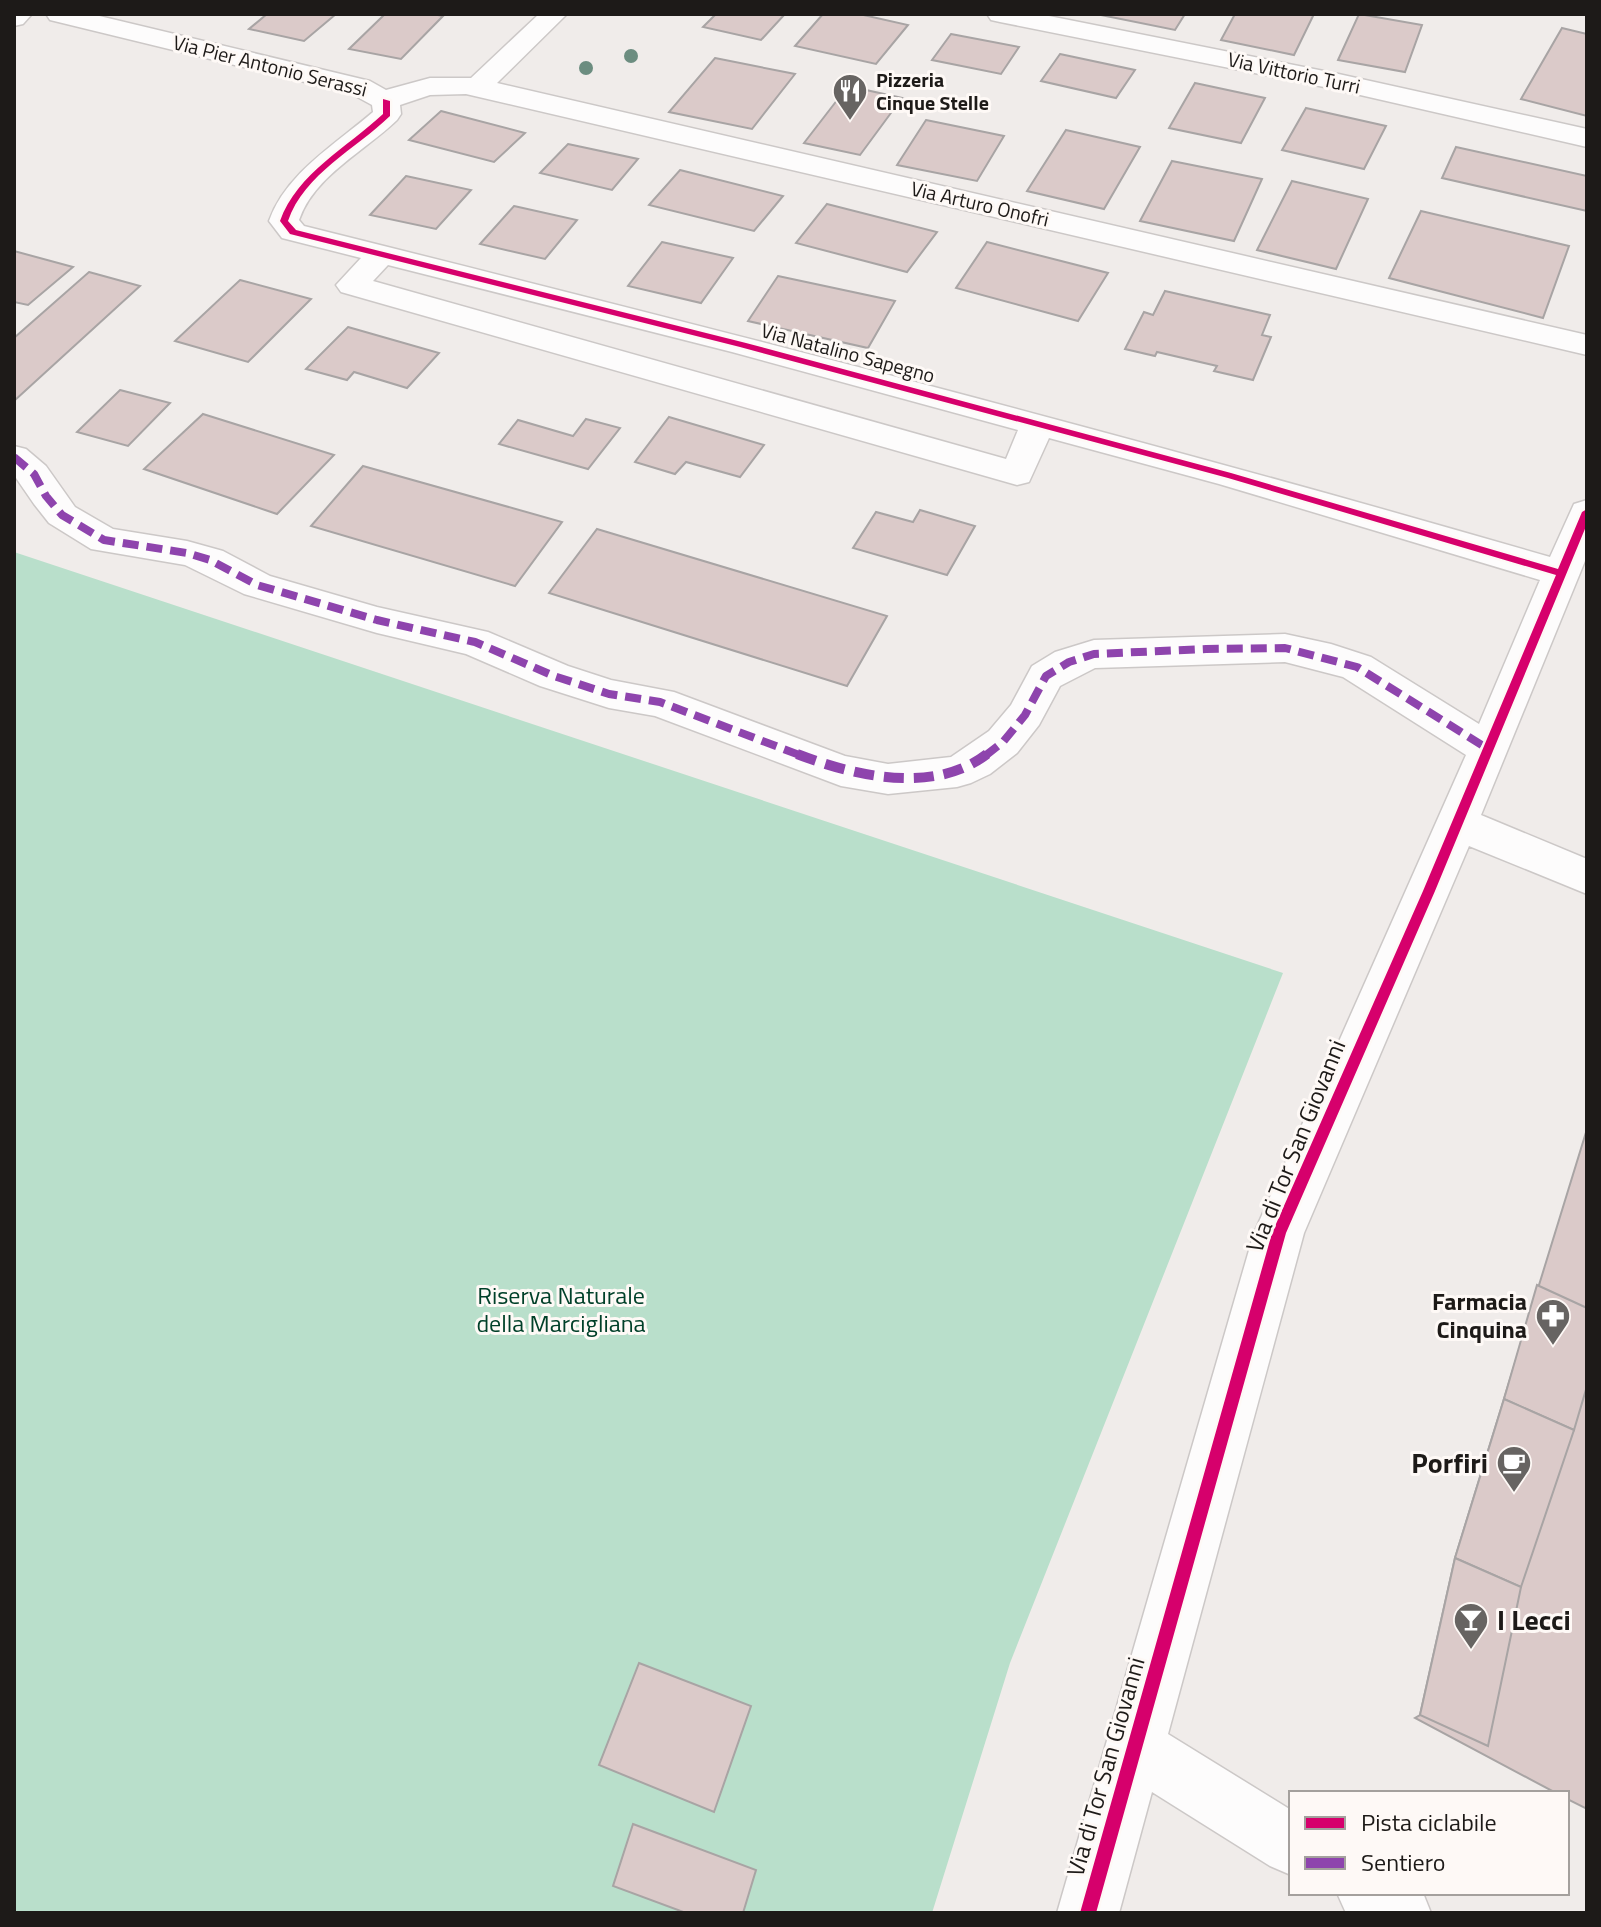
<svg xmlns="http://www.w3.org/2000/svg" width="1601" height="1927" viewBox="0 0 1601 1927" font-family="'Titillium Web',sans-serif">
  <rect width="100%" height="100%" fill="#f0ecea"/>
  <path fill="#b9dfcb" d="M14,552L1283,973L1010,1663L932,1913H14Z"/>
  <g fill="#dbcac9" stroke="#a8a4a4" stroke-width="2">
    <path d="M267,14H336L304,41L249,29Z"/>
    <path d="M385,14H433L443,16L401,59L349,49Z"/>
    <path d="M716,14H785L761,40L703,27Z"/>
    <path d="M823,14H859L908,25L876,64L795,46Z"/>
    <path d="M1096,14H1185L1175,30Z"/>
    <path d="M1235,14H1314L1294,55L1221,40Z"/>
    <path d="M1359,14L1422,25L1405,72L1338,60Z"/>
    <path d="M1562,28L1587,34V116L1521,99Z"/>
    <path d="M951,34L1019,47L1001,74L932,60Z"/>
    <path d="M1060,54L1135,70L1116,98L1041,81Z"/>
    <path d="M715,58L795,74L752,129L669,112Z"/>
    <path d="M1195,83L1265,98L1241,143L1169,128Z"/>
    <path d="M848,86L902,98L860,155L804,143Z"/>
    <path d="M1306,108L1386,126L1364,169L1282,150Z"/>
    <path d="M441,111L525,133L494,162L409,140Z"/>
    <path d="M926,120L1004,136L977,181L897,165Z"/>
    <path d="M1066,130L1140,147L1104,209L1027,191Z"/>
    <path d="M568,144L638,159L612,190L540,173Z"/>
    <path d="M1456,147L1587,176V211L1442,178Z"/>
    <path d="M1172,161L1262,179L1234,241L1140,221Z"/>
    <path d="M680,170L783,196L754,231L649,205Z"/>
    <path d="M406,176L471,190L436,229L370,215Z"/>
    <path d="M1292,181L1368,199L1336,269L1257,250Z"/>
    <path d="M827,204L937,232L907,272L796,243Z"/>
    <path d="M514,206L577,220L545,259L480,244Z"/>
    <path d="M1421,211L1569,246L1543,318L1389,278Z"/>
    <path d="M662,242L733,258L701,303L628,286Z"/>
    <path d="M987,242L1108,273L1078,321L956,288Z"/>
    <path d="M14,251L73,267L28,305L14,302Z"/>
    <path d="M89,272L140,286L14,401V338Z"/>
    <path d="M778,276L895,301L868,348L748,321Z"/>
    <path d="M240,280L311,299L248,362L175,341Z"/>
    <path d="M1165,291L1270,315L1262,335L1271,337L1253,380L1214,371L1217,366L1157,352L1155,356L1125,349L1144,312L1153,315Z"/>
    <path d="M348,327L439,353L407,388L354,372L347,380L306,369Z"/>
    <path d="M120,390L170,403L128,446L77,432Z"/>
    <path d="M203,414L334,455L277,514L144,469Z"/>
    <path d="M669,417L764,445L740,477L686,462L675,474L635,462Z"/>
    <path d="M586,419L620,428L588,469L499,444L518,420L573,436Z"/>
    <path d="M363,466L562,522L515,586L311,526Z"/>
    <path d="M920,510L975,526L947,575L853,548L876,512L913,522Z"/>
    <path d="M597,529L887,616L847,686L549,593Z"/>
    <path d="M1587,1129V1809L1567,1799V1793H1556L1415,1718L1420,1715L1455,1558Z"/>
    <path d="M1537,1285L1587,1308V1386L1574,1430L1504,1399Z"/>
    <path d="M1504,1399L1574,1430L1521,1587L1455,1558Z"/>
    <path d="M1455,1558L1521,1587L1488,1746L1420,1715Z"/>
    <path d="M639,1663L751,1706L714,1812L599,1765Z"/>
    <path d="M633,1824L756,1870L743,1913H686L613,1886Z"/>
  </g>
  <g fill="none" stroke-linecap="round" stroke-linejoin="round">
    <defs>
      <g id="minor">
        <path d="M14,14H32L23,24L14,26Z"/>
        <path d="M46,14H91L370,81L386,90L430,78H471L539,14H567L497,83L1587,335V355L466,94L430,95L400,105L401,114L397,120C365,151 314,176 299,220L304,226C721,330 1137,437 1550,557L1574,504L1587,500V556L1481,815L1587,859V894L1469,846L1304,1233L1168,1734L1291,1810V1875L1270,1866L1152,1792L1119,1913H1057L1254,1233L1466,755L1343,677L1285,662L1095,668L1060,686L1039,725L1017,753L990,774L971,783L957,787L888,794L841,786L655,716L609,708L540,686L466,654L377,633L244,594L185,565L91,549L49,523L34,504L14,475V446L26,449L46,466L75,507L113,529L187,541L223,551L270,576L377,607L488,632L568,666L611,680L674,692L845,756L888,764L951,757L989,731L1011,705L1032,666L1055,652L1094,640L1285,634L1331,644L1371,657L1479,724L1540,580L1219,484L1049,438L1029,482L1017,485L341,292L336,285L361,258L282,238L269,221C286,173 336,144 373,112L372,105L350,93L50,20ZM388,265L732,352L1018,430L1006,459L373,281Z"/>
        <path d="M987,14H1039L1334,73L1587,129V147L1334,89L1000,22L991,20Z"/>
        <path d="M1337,1893H1423L1431,1913H1346Z"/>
      </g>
    </defs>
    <use href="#minor" stroke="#ccc8c7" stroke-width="3"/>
    <use href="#minor" fill="#fdfcfc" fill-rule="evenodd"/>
    <g stroke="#8e44ad" stroke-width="8" stroke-dasharray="16 8" stroke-linecap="butt">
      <path d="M14,457L34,474L46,496L62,515L104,540L187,553L210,560L257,585L377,620L475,642L554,676L609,694L660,702L802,756"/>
      <path d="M985,756L1003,742L1025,715L1046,676L1069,662L1094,654L1206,649L1285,648L1357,667L1488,749"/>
    </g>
    <path stroke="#8e44ad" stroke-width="10" stroke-dasharray="20 10" stroke-linecap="butt" d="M797,754C854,776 934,795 987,754"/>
    <defs>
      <path id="cycleway" d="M383,99L390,101V116C356,149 304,174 288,221L296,230L746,343L1231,473L1558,569L1582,512L1587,509V524L1435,891L1286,1233L1096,1913H1080L1272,1233L1423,891L1556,575L1228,478L740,347L290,234L280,221C297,173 348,147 383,114Z"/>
    </defs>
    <use href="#cycleway" stroke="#fef9f6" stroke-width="5"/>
    <use href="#cycleway" fill="#d6006c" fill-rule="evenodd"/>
  </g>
  <g fill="#6c8d80">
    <circle cx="631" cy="56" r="7"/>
    <circle cx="586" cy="68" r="7"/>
  </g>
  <defs>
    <symbol id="restaurant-pin" viewBox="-11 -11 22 30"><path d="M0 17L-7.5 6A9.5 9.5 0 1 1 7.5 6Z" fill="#676462" stroke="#fef9f6"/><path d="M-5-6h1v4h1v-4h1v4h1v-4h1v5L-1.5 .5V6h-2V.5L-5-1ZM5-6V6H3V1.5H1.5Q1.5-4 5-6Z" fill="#fff"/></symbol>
    <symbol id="pharmacy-pin" viewBox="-11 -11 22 30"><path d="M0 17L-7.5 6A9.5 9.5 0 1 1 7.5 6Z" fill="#676462" stroke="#fef9f6"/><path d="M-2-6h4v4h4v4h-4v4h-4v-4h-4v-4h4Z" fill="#fff"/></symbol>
    <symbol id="cafe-pin" viewBox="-11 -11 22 30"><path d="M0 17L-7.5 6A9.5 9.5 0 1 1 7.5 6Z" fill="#676462" stroke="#fef9f6"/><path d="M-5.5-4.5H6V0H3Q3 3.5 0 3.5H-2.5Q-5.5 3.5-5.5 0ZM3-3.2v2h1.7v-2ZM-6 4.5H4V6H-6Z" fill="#fff"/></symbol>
    <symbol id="bar-pin" viewBox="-11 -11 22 30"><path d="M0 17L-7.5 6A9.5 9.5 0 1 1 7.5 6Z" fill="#676462" stroke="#fef9f6"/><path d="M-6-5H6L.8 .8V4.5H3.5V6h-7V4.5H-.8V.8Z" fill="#fff"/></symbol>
  </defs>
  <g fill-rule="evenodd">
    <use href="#restaurant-pin" x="830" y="71" width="40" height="54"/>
    <use href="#pharmacy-pin" x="1533" y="1296" width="40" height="54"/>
    <use href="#cafe-pin" x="1494" y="1443" width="40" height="54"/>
    <use href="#bar-pin" x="1451" y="1600" width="40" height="54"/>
  </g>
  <g text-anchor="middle" stroke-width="6" stroke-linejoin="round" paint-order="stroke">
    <g font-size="20" fill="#1d1a18" stroke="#fef9f6">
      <text transform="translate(270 66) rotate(14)" y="7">Via Pier Antonio Serassi</text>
      <text transform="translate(1294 73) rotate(12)" y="7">Via Vittorio Turri</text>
      <text transform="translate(980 204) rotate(13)" y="7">Via Arturo Onofri</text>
      <text transform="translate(848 353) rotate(15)" y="7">Via Natalino Sapegno</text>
    </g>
    <g font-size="20" font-weight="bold" fill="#1d1a18" stroke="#fef9f6" text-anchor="start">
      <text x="876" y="87">Pizzeria<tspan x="876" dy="23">Cinque Stelle</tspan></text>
    </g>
    <g font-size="24" fill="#1d1a18" stroke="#fef9f6">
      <text transform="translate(1296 1146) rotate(-68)" y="8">Via di Tor San Giovanni</text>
      <text transform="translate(1106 1767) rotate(-74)" y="8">Via di Tor San Giovanni</text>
    </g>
    <g font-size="24" fill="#004029" stroke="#fef9f6">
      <text x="561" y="1304">Riserva Naturale<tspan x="561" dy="28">della Marcigliana</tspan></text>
    </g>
    <g font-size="24" font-weight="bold" fill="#1d1a18" stroke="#fef9f6" text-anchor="end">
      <text x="1527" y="1310">Farmacia<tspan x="1527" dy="28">Cinquina</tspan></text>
    </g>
    <g font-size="28" font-weight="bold" fill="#1d1a18" stroke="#fef9f6" text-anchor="end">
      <text x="1488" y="1473">Porfiri</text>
      <text x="1497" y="1630" text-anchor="start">I Lecci</text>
    </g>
  </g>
  <rect width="1601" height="1927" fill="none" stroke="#1d1a18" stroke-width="32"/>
  <rect x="1289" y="1791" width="280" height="104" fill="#fef9f6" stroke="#a4a09d" stroke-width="2"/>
  <rect x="1305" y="1817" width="40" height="12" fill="#d6006c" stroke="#a4a09d" stroke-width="2"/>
  <text x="1361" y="1831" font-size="24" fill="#1d1a18">Pista ciclabile</text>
  <rect x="1305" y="1857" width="40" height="12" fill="#8e44ad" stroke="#a4a09d" stroke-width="2"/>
  <text x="1361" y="1871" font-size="24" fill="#1d1a18">Sentiero</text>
</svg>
